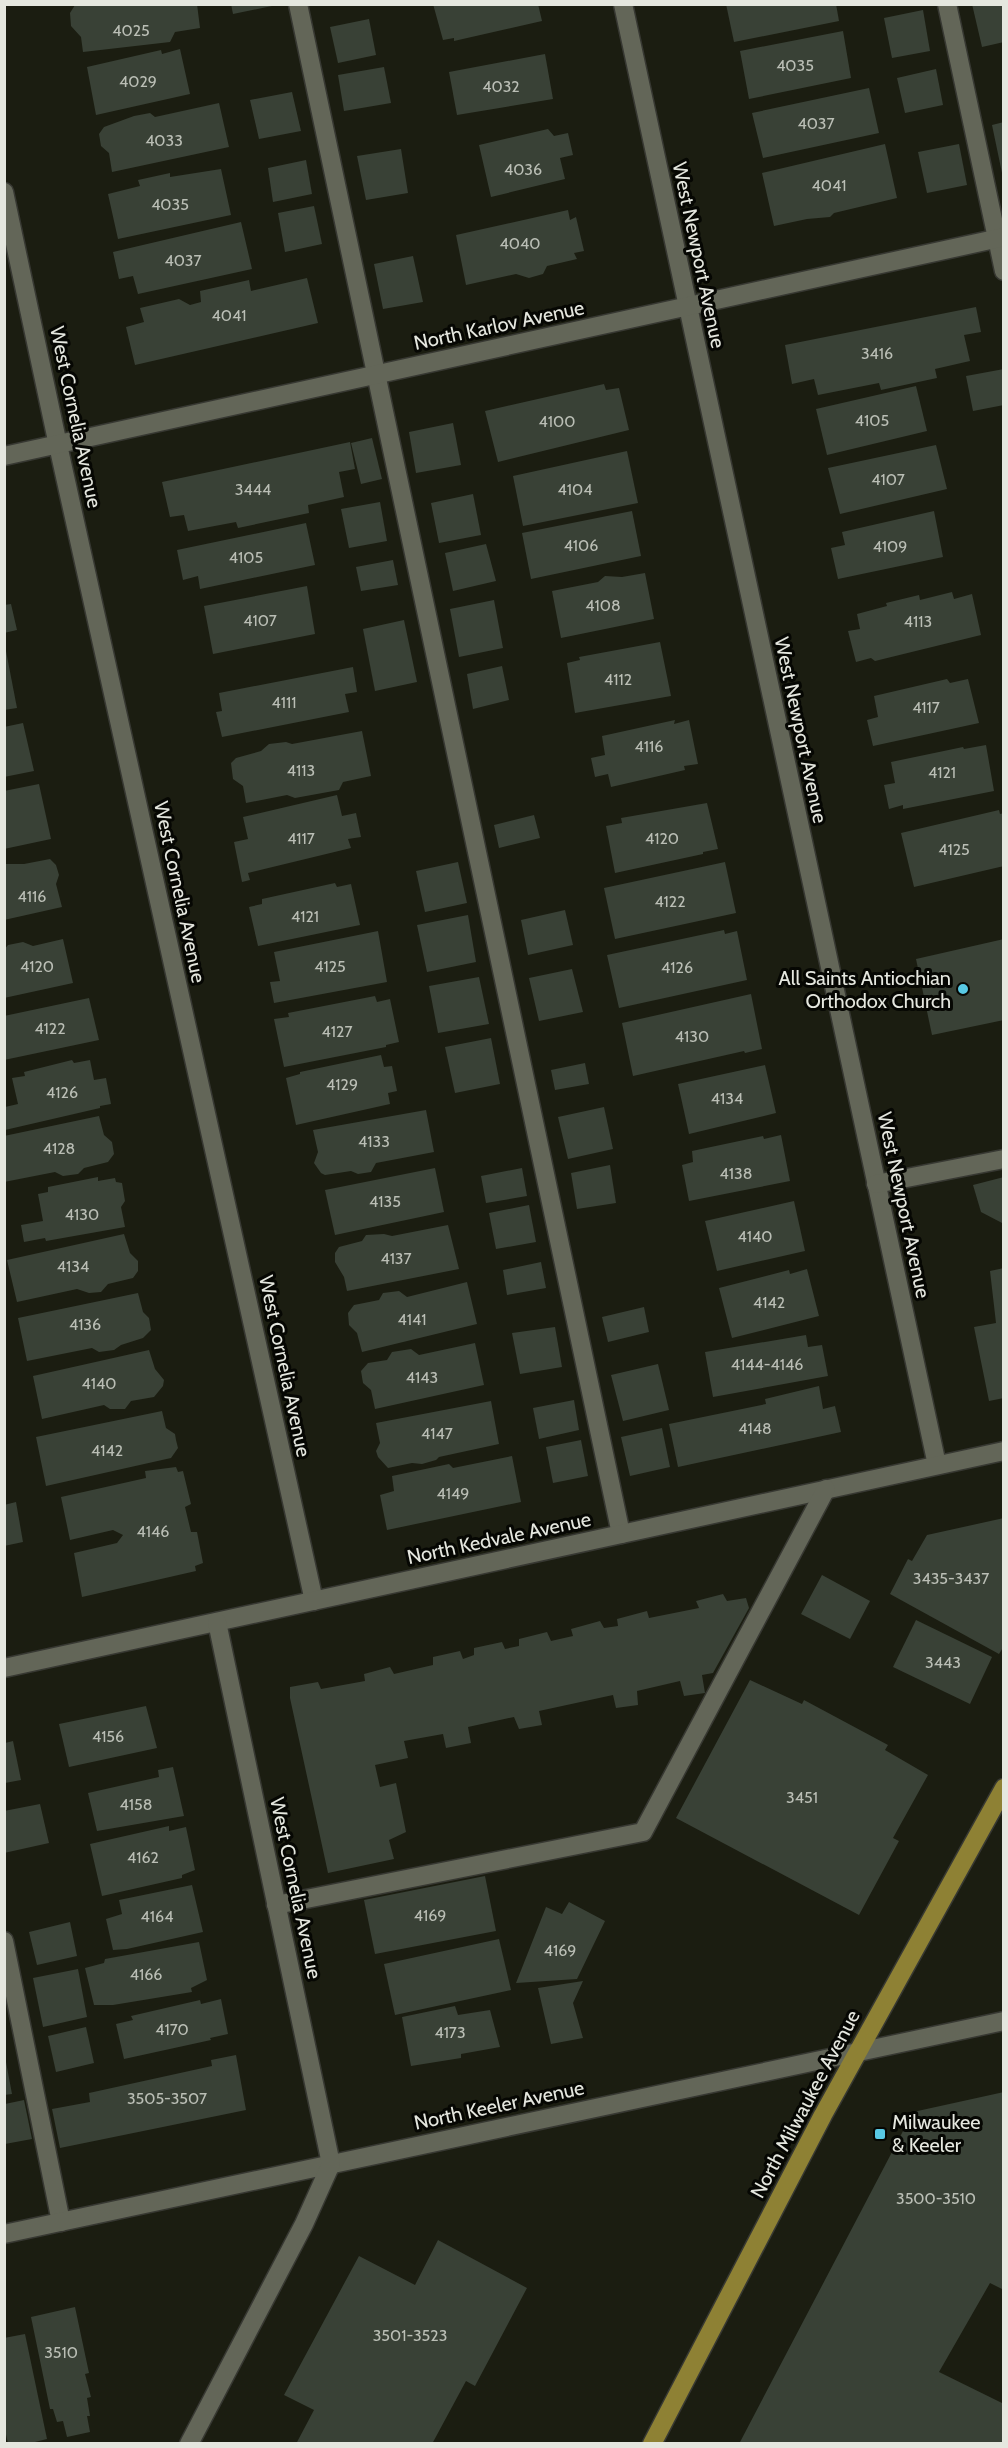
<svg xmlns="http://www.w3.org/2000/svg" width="1008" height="2448" viewBox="0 0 1008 2448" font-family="Cabin,sans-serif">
  <rect width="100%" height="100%" fill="#1b1d11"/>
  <g fill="#394136">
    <path d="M197,4L200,28L175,32L170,42L83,52L81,37L71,26L70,13L75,5L79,4Z"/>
    <path d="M231,4H272V6L233,14Z"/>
    <path d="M433,4H538L542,21L454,41V38L443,40Z"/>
    <path d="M726,4H836L839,21L734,42Z"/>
    <path d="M972,4H1004V42L982,47Z"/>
    <path d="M923,10L930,51L892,58L884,18Z"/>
    <path d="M369,19L376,55L338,63L330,27Z"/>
    <path d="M843,31L851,78L749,99L740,51Z"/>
    <path d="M180,49L190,94L96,115L87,67L161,50L162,54Z"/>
    <path d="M545,54L553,99L457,115L449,72Z"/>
    <path d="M384,67L391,103L344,111L338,75Z"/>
    <path d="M936,69L943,105L905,113L897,78Z"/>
    <path d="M869,88L879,133L763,158L752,113Z"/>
    <path d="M292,92L301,131L259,139L250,100Z"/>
    <path d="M219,103L229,147L112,172L109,153L101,146L99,134L104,127L134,116L150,113L155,117Z"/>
    <path d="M1004,122V173H1002L992,125Z"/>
    <path d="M548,129L554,136L568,133L573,155L560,158L565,179L491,197L479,145Z"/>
    <path d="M885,144L897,198L834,213L830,217L807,219L774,226L762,173Z"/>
    <path d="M959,144L967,185L927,193L918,152Z"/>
    <path d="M401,149L408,193L366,200L357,156Z"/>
    <path d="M306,160L312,194L273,202L268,168Z"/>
    <path d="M221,169L231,215L118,239L108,194L140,186L138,180L170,173V177Z"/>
    <path d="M314,206L322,244L285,252L278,213Z"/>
    <path d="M568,210L570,220L576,217L584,251L574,253L577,259L547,266L543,274L529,278L516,274L466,285L456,235Z"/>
    <path d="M241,222L252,269L138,294L133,276L119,279L113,252Z"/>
    <path d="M413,256L423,302L383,309L374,264Z"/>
    <path d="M307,278L318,323L135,365L126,327L144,322L140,308L179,299L190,305L201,302L200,291L249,280L251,291Z"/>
    <path d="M976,307L981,332L964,335L970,361L935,369L937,378L881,390L879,383L818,395L814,379L792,384L785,345Z"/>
    <path d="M1004,369V405L973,411L966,376Z"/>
    <path d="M604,384L606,390L619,388L629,430L498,462L485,411Z"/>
    <path d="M916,386L927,431L827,455L816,409Z"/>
    <path d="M453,423L461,465L416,473L409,432Z"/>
    <path d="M372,438L382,479L361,484L351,443Z"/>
    <path d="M350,442L355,469L339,472L344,497L308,505L309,513L238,528L236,522L188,531L184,515L170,517L162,482Z"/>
    <path d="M936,445L947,489L840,514L828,468Z"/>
    <path d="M627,451L638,503L523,526L513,476Z"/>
    <path d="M473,494L481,535L439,543L431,503Z"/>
    <path d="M380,502L387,541L349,548L341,509Z"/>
    <path d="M632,511L641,556L531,579L522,533Z"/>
    <path d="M934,511L943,557L838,579L831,548L845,545L842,532Z"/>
    <path d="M306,523L315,565L200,589L198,576L183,580L177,550Z"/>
    <path d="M486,544L496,581L453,591L445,553Z"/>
    <path d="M393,560L398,585L361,591L356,567Z"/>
    <path d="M645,573L654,619L561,638L552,591L598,582L605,576L622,577Z"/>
    <path d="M307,586L315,634L213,654L204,606Z"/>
    <path d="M952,592L954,599L972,594L981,635L875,661L871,658L856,662L848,631L860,629L857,614L887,606L886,603L919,595L920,600Z"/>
    <path d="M494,600L503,648L459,657L450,609Z"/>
    <path d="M11,604L17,630L4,633V605Z"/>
    <path d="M404,620L417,682L375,691L363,629Z"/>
    <path d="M660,642L671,696L575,713L567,663L580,660L579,657Z"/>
    <path d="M6,651L17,708L4,710V652Z"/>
    <path d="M502,666L509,700L473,709L467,674Z"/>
    <path d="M353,667L357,692L345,694L349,712L222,737L216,712L222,711L219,693Z"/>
    <path d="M947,679L950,683L968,679L979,723L873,746L867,720L878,717L874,696Z"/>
    <path d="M675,720L674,724L689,720L698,764L684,766L685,770L611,787L608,774L595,777L591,758L605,755L602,736Z"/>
    <path d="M23,723L34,771L4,777V727Z"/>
    <path d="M362,731L371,776L343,782L339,790L295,798L287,795L246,803L243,786L233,779L231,763L236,758L261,751L269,744L286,742L292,744Z"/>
    <path d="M986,745L994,791L903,809V805L889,809L884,785L895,783L891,762L963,747L964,749Z"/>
    <path d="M39,784L51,839L4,849V791Z"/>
    <path d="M337,795L342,816L356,813L361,837L348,839L351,848L248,873L250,880L242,882L234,842L248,839L243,817Z"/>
    <path d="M707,803L718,849L703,852V854L615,873L606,826L622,823L621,818Z"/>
    <path d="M999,810L1000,814L1004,813V866L914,887L901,833Z"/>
    <path d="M534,815L540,838L499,848L494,825Z"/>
    <path d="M50,859L56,865L59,875L56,884L62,907L4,920V864H24Z"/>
    <path d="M458,862L467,903L425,912L416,871Z"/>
    <path d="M725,862L736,913L615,939L604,888Z"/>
    <path d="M335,883L337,887L351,884L360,925L258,946L249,907L262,904V899Z"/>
    <path d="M565,910L573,945L528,955L521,920Z"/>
    <path d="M468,915L476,962L427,972L417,925Z"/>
    <path d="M724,930L725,934L737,931L747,980L619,1008L607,955Z"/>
    <path d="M378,931L387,982L274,1003L270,982L280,981L274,952Z"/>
    <path d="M63,939L73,983L4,998V950L8,945L23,942L33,946Z"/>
    <path d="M1004,939V1020L932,1035L916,959Z"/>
    <path d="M572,969L583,1012L539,1021L529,978Z"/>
    <path d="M479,977L489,1024L438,1033L429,986Z"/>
    <path d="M751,994L762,1049L745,1053L744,1051L633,1076L622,1023Z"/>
    <path d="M375,996L377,1002L390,999L399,1042L386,1045V1047L284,1067L274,1019L289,1017L288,1013Z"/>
    <path d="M89,998L99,1040L4,1060V1016Z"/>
    <path d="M491,1038L500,1084L455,1093L445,1047Z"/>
    <path d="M381,1055L384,1067L392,1066L397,1091L388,1093L390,1104L296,1125L286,1078L300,1074V1072Z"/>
    <path d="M72,1060L74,1063L90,1060L94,1080L106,1078L111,1104L100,1106V1108L5,1130V1107L18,1104L12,1078L25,1076L24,1072Z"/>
    <path d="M585,1063L589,1084L555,1090L551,1070Z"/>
    <path d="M765,1065L776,1113L689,1134L678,1084Z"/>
    <path d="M604,1107L613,1149L568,1159L558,1117Z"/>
    <path d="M426,1110L434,1152L376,1163L371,1172L358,1174L351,1171L325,1175L321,1173L314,1163L318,1152L313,1130Z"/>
    <path d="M99,1116L104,1135L112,1142L114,1154L108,1162L84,1168L78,1174L63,1176L55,1172L4,1182V1136Z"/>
    <path d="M781,1135L790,1181L689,1201L682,1165L693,1162L692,1151L763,1136L764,1139Z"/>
    <path d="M610,1165L616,1203L577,1209L571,1173Z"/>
    <path d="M435,1168L444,1212L335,1235L325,1190Z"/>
    <path d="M522,1168L527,1196L486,1203L481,1176Z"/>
    <path d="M98,1177V1181L115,1178L116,1182L122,1183L125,1201L121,1207L125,1227L46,1241L45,1238L24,1242L21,1225L43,1221L38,1194L48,1192V1187Z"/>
    <path d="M1004,1177V1224L981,1212L973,1185Z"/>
    <path d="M794,1201L805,1251L717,1271L705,1221Z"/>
    <path d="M529,1205L536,1242L496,1249L489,1213Z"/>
    <path d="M448,1225L459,1269L347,1291L344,1277L335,1262V1253L339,1247L362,1241L366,1235L384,1234L392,1236Z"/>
    <path d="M124,1234L130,1253L138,1261V1271L133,1278L108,1284L101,1292L89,1293L77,1289L17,1302L7,1260Z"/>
    <path d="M541,1262L546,1288L507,1295L503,1270Z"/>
    <path d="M1004,1268V1398L989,1401L974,1327L996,1323L990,1271Z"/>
    <path d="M807,1269L819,1316L732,1338L719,1288L789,1270L790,1274Z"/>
    <path d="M467,1282L477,1324L362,1352L357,1333L349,1325L348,1313L354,1305L379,1300L383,1293L399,1291L407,1297Z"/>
    <path d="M138,1293L143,1312L149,1318L151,1330L143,1338L121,1345L114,1350L99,1352L92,1348L27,1361L18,1318Z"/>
    <path d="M644,1307L649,1332L608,1342L602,1317Z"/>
    <path d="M555,1327L562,1367L520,1374L512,1333Z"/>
    <path d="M806,1335L808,1347L822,1345L828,1376L713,1397L705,1352Z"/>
    <path d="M475,1343L484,1385L375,1409L371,1390L363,1383L361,1371L368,1363L387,1360L392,1352L411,1349L419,1355Z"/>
    <path d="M149,1350L155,1369L164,1380L163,1386L154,1397L131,1401L125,1409H110L104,1405L42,1419L33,1376Z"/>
    <path d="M658,1364L669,1410L623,1421L611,1375Z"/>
    <path d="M819,1386L823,1409L835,1406L841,1432L678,1467L669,1424L766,1404L765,1399Z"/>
    <path d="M574,1400L579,1430L539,1439L533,1408Z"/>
    <path d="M491,1401L499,1444L439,1457L436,1460L422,1464L412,1463L388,1468L378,1457L376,1451L380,1443L376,1423Z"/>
    <path d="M162,1411L166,1428L175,1434L176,1440L178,1448L171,1458L46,1486L36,1437Z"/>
    <path d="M662,1428L670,1467L630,1476L621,1437Z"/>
    <path d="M581,1440L588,1476L553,1483L546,1447Z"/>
    <path d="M512,1456L521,1502L387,1530L380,1495L394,1491L392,1476L449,1464L453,1468Z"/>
    <path d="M176,1467L178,1472L183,1471L191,1504L185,1507L191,1532H197L203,1563L195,1566L196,1571L82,1597L74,1553L117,1543L123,1535L113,1530L70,1540L61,1497L146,1478L145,1471Z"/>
    <path d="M16,1502L23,1542L4,1546V1505Z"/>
    <path d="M1004,1518V1646L999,1654L890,1594L908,1559L912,1561L927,1535Z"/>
    <path d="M822,1575L870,1601L850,1639L801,1614Z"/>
    <path d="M723,1594L727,1601L746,1598L749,1608L713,1673L702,1675L705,1693L684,1696L680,1681L637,1691L638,1705L616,1708L613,1695L539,1711L542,1725L519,1729L514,1717L468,1727L471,1743L446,1748L443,1734L404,1741L408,1758L375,1765L380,1787L396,1783L406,1832L389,1840L394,1859L328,1873L290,1698V1687L318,1682L321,1689L365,1681L364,1674L390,1667L394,1674L433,1665V1657L460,1651L463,1659L474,1655V1648L502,1642L505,1649L519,1646V1639L547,1632L551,1641L573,1636L571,1629L600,1621L604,1628L618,1626L617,1619L647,1611L649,1618L699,1608L696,1601Z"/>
    <path d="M916,1620L992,1657L970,1704L893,1667Z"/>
    <path d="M750,1680L802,1704L804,1700L888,1745L885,1750L928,1775L893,1838L899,1841L859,1915L676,1818Z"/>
    <path d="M146,1706L157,1748L69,1767L59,1724Z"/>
    <path d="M13,1741L21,1780L5,1783V1743Z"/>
    <path d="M173,1767L184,1816L97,1831L88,1793L159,1777L158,1770Z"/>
    <path d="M40,1804L49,1843L4,1853V1811Z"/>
    <path d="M169,1826V1831L186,1827L195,1870L182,1875V1878L102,1896L90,1844Z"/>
    <path d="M485,1876L496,1931L375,1954L364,1900Z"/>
    <path d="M192,1885L203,1932L127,1949L113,1950L106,1919L122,1914L119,1900Z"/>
    <path d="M569,1902L605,1921L577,1979L516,1983L546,1907L562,1914Z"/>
    <path d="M70,1922L77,1956L37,1965L29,1932Z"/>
    <path d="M499,1939L511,1990L395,2015L384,1964Z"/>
    <path d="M199,1942L207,1980L191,1988L192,1992L113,2005H94L85,1968L104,1963L105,1959Z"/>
    <path d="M78,1969L87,2017L43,2027L33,1978Z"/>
    <path d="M583,1981L573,2003L583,2038L551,2044L538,1988Z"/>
    <path d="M221,1999L228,2034L210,2038L211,2040L124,2059L116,2024L133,2020L131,2016L200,2000L201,2004Z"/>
    <path d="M455,2006L458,2015L490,2010L500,2047L461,2054V2058L411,2066L402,2017Z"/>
    <path d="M86,2027L94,2063L56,2072L48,2036Z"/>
    <path d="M236,2055L246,2110L60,2148L52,2109L90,2102L89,2093L212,2066L211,2060Z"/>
    <path d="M6,2062L12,2094L4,2095V2063Z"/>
    <path d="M1004,2092V2290L990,2283L939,2372L1004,2404V2444H739L913,2112Z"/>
    <path d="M24,2100L32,2139L5,2144V2104Z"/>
    <path d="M438,2240L527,2288L475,2386L466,2381L432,2444H296L314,2410L284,2395L359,2256L415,2285Z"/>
    <path d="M75,2307L89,2373L85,2374L91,2397L87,2398L90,2416H87L90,2432L67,2437L63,2421L57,2422L53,2409H50L31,2317Z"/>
    <path d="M25,2334L47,2439L27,2444H8L4,2425V2338Z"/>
  </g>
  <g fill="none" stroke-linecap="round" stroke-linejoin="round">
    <defs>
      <g id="minor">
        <path d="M298,4L621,1534"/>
        <path d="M623,4L937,1465"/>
        <path d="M947,4L1004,271"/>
        <path d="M4,192L58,445L314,1601"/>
        <path d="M4,456L1004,237"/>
        <path d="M876,1184L1004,1159"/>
        <path d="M4,1668L1004,1451"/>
        <path d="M276,1905L643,1832L826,1489"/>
        <path d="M4,1941L61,2222"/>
        <path d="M4,2234L1004,2021"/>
        <path d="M189,2444L304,2224L331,2164L217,1622"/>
      </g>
      <path id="major" d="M652,2444L823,2115L1004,1788"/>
    </defs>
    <use href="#minor" stroke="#373832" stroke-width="21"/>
    <use href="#major" stroke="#373832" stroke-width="21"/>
    <use href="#minor" stroke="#636658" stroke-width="18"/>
    <use href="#major" stroke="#8e8134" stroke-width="18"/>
  </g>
  <g fill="#58c9e4" stroke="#060703" stroke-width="2">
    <circle cx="963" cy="989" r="6"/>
    <rect x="874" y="2128" width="12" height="12" rx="3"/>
  </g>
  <g text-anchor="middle" stroke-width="6" stroke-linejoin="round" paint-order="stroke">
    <g font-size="16" fill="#babeb5">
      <text x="131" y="36">4025</text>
      <text x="795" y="71">4035</text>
      <text x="138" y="87">4029</text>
      <text x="501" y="92">4032</text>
      <text x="816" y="129">4037</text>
      <text x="164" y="146">4033</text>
      <text x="523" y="175">4036</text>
      <text x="829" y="191">4041</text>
      <text x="170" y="210">4035</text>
      <text x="520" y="249">4040</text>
      <text x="183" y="266">4037</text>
      <text x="229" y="321">4041</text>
      <text x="877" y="359">3416</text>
      <text x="872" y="426">4105</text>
      <text x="557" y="427">4100</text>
      <text x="888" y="485">4107</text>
      <text x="253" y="495">3444</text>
      <text x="575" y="495">4104</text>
      <text x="581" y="551">4106</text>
      <text x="890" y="552">4109</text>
      <text x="246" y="563">4105</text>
      <text x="603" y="611">4108</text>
      <text x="260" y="626">4107</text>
      <text x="918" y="627">4113</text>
      <text x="618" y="685">4112</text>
      <text x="284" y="708">4111</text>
      <text x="926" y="713">4117</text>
      <text x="649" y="752">4116</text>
      <text x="301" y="776">4113</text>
      <text x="942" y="778">4121</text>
      <text x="301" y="844">4117</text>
      <text x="662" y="844">4120</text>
      <text x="954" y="855">4125</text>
      <text x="32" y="902">4116</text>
      <text x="670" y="907">4122</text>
      <text x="305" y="922">4121</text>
      <text x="37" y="972">4120</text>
      <text x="330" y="972">4125</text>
      <text x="677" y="973">4126</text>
      <text x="50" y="1034">4122</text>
      <text x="337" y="1037">4127</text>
      <text x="692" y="1042">4130</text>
      <text x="342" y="1090">4129</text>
      <text x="62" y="1098">4126</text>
      <text x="727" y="1104">4134</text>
      <text x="374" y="1147">4133</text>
      <text x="59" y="1154">4128</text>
      <text x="736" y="1179">4138</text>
      <text x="385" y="1207">4135</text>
      <text x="82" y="1220">4130</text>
      <text x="755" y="1242">4140</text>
      <text x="396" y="1264">4137</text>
      <text x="73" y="1272">4134</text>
      <text x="769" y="1308">4142</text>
      <text x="412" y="1325">4141</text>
      <text x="85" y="1330">4136</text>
      <text x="767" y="1370">4144-4146</text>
      <text x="422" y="1383">4143</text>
      <text x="99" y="1389">4140</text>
      <text x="755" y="1434">4148</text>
      <text x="437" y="1439">4147</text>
      <text x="107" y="1456">4142</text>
      <text x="453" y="1499">4149</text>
      <text x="153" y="1537">4146</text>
      <text x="951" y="1584">3435-3437</text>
      <text x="943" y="1668">3443</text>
      <text x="108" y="1742">4156</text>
      <text x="802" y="1803">3451</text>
      <text x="136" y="1810">4158</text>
      <text x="143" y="1863">4162</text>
      <text x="430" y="1921">4169</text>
      <text x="157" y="1922">4164</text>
      <text x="560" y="1956">4169</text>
      <text x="146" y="1980">4166</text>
      <text x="172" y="2035">4170</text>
      <text x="450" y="2038">4173</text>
      <text x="167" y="2104">3505-3507</text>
      <text x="936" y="2204">3500-3510</text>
      <text x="410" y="2341">3501-3523</text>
      <text x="61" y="2358">3510</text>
    </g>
    <g font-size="20" fill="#e5e7df" stroke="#060703">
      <text transform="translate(699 255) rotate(78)" y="7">West Newport Avenue</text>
      <text transform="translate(499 325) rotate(-12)" y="7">North Karlov Avenue</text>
      <text transform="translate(76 417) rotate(78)" y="7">West Cornelia Avenue</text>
      <text transform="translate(801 730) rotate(78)" y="7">West Newport Avenue</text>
      <text transform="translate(180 892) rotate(78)" y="7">West Cornelia Avenue</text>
      <text transform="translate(904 1205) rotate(78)" y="7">West Newport Avenue</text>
      <text transform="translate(285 1366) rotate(78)" y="7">West Cornelia Avenue</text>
      <text transform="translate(499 1538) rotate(-12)" y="7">North Kedvale Avenue</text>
      <text transform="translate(296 1888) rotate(78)" y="7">West Cornelia Avenue</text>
      <text transform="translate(805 2104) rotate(-62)" y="7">North Milwaukee Avenue</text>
      <text transform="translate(499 2105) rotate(-12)" y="7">North Keeler Avenue</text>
    </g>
    <g font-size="20" fill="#e5e7df" stroke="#060703" text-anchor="end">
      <text x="951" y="985">All Saints Antiochian<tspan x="951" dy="23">Orthodox Church</tspan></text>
      <text x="892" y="2129" text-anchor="start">Milwaukee<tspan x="892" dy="23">&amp; Keeler</tspan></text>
    </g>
  </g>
  <rect width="1008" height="2448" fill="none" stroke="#e5e7df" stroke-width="12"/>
</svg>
